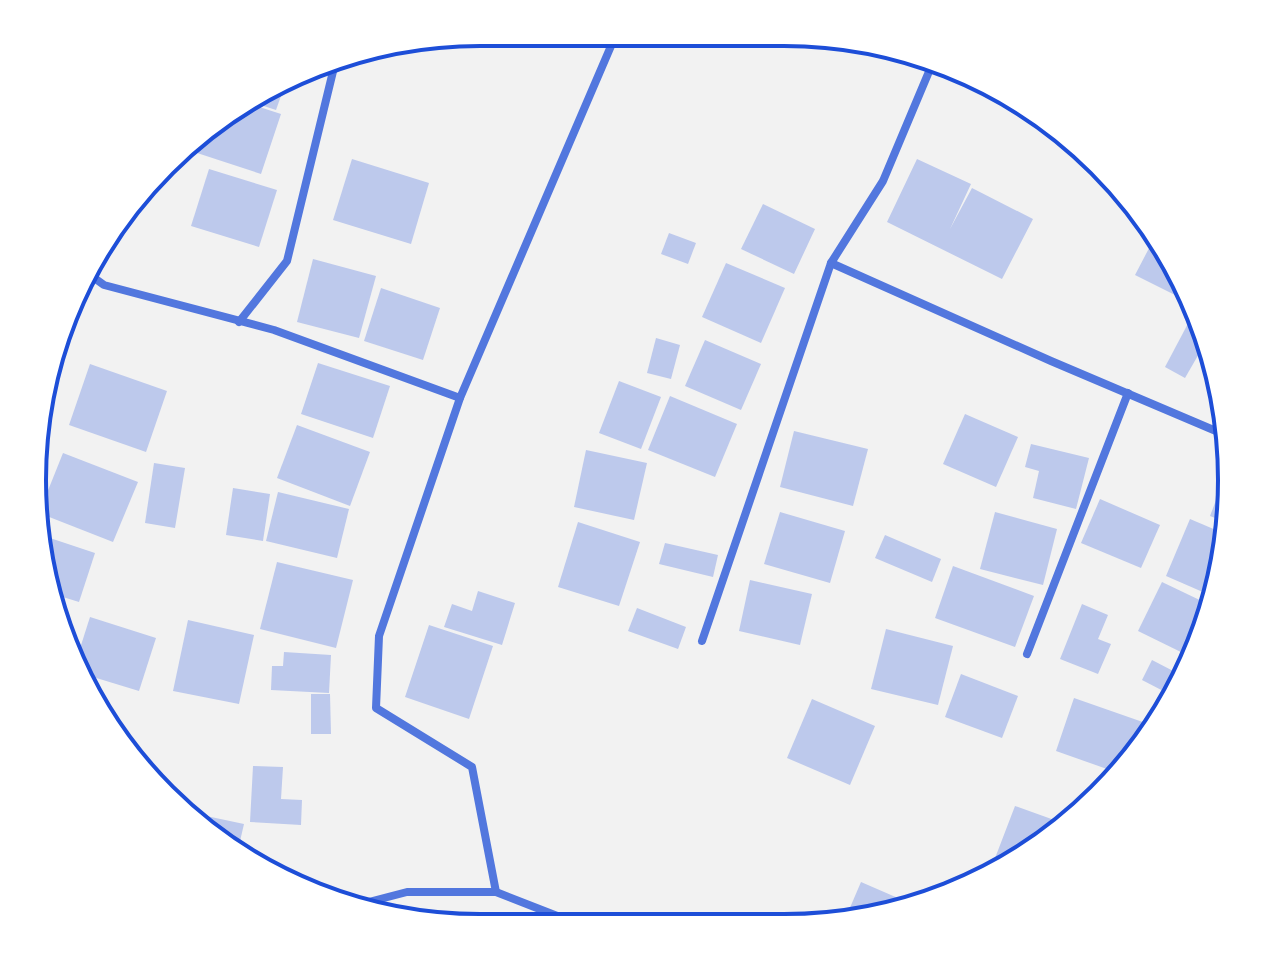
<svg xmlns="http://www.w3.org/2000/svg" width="1264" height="960" viewBox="0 0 1264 960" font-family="'IBM Plex Sans',sans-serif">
  <rect width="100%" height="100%" fill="#f2f2f2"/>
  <g fill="#bdc9ec">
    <path d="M287,79L276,110L246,100L256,92Z"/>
    <path d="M244,102L281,114L261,174L191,151L195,139Z"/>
    <path d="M352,159L429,183L411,244L333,220Z"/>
    <path d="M917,159L971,184L950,229L972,188L1033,219L1002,279L887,222Z"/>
    <path d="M209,169L277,190L259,247L191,226Z"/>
    <path d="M763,204L815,229L794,274L741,249Z"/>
    <path d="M669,233L696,243L688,264L661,254Z"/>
    <path d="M1157,233L1179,286L1185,300L1135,275Z"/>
    <path d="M313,259L376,276L359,338L297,322Z"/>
    <path d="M726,263L785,288L761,343L702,317Z"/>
    <path d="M381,288L440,308L423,360L364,341Z"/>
    <path d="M1192,316L1204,345L1185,378L1165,367Z"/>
    <path d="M656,338L680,345L671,379L647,373Z"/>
    <path d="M705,340L761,364L741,410L685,386Z"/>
    <path d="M318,363L390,386L373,438L301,414Z"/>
    <path d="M90,364L167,391L146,452L69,425Z"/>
    <path d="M619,381L661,397L641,449L599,433Z"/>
    <path d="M670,396L737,424L715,477L648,450Z"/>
    <path d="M40,404L53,409L38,447H37Z"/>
    <path d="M965,414L1018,437L996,487L943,464Z"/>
    <path d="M297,425L370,452L350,506L277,478Z"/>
    <path d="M794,431L868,449L853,506L780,487Z"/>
    <path d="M1031,444L1089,458L1076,509L1033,498L1039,471L1025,467Z"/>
    <path d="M586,450L647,463L634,520L574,507Z"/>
    <path d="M63,453L138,482L113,542L39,513Z"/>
    <path d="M154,463L185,468L175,528L145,523Z"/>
    <path d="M1223,482V521L1210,516Z"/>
    <path d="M233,488L270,494L263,541L226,535Z"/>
    <path d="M278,492L349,509L337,558L266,541Z"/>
    <path d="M1100,499L1160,525L1141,568L1081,543Z"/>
    <path d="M780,512L845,531L830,583L764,564Z"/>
    <path d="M995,512L1057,529L1043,585L980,569Z"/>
    <path d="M1190,519L1223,533V567L1212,596L1166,576Z"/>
    <path d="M578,522L640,542L619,606L558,587Z"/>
    <path d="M38,534L95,553L79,602L50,593Z"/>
    <path d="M885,535L941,559L932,582L875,558Z"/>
    <path d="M665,543L718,555L713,577L659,564Z"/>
    <path d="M277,562L353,580L336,648L260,629Z"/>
    <path d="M953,566L1034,596L1015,647L935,618Z"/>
    <path d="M750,580L812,594L800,645L739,631Z"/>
    <path d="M1162,582L1208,604L1187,655L1138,631Z"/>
    <path d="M478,591L515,603L502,645L444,627L452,604L472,611Z"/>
    <path d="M1082,604L1108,615L1098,639L1111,644L1098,674L1060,659Z"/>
    <path d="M637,608L686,627L678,649L628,631Z"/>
    <path d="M90,617L156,638L139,691L80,673L75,664Z"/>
    <path d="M188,620L254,635L239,704L173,691Z"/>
    <path d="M429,625L493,646L469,719L405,697Z"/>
    <path d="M886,629L953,646L938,705L871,689Z"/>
    <path d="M284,652L331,655L329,693L271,690L272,666H283Z"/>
    <path d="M1152,660L1179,674L1171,695L1142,680Z"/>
    <path d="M961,674L1018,696L1002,738L945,717Z"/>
    <path d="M311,694H330L331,734H311Z"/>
    <path d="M1074,698L1157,727L1102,783L1107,769L1056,751Z"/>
    <path d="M812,699L875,726L850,785L787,758Z"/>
    <path d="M253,766L283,767L281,799L302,800L301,825L250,822Z"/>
    <path d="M1015,806L1057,821L1059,814L1068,817L1033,852L1001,870L992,866Z"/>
    <path d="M178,810L244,824L237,854L184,817Z"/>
    <path d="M861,882L914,905L843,924Z"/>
  </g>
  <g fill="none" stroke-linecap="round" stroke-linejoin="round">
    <g stroke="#5277de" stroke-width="8">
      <path d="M831,263L1051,361L1223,434"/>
      <path d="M86,272L104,285L274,330L460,398"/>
      <path d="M239,322L287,261L336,59"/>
      <path d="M702,641L831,263L883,181L933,62"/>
      <path d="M1027,654L1128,393"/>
      <path d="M496,892L472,767L376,708L379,636L460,398L617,32"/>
      <path d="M361,904L407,892H496L565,919L569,924"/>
    </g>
  </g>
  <path d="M0 0H1264V960H0ZM480 46H784A434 434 0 0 1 1218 480V480A434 434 0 0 1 784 914H480A434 434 0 0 1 46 480V480A434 434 0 0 1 480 46Z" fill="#fff" fill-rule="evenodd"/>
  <path fill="none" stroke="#1d4ed8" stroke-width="4" d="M480 46H784A434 434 0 0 1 1218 480V480A434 434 0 0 1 784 914H480A434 434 0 0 1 46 480V480A434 434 0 0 1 480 46Z"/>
</svg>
